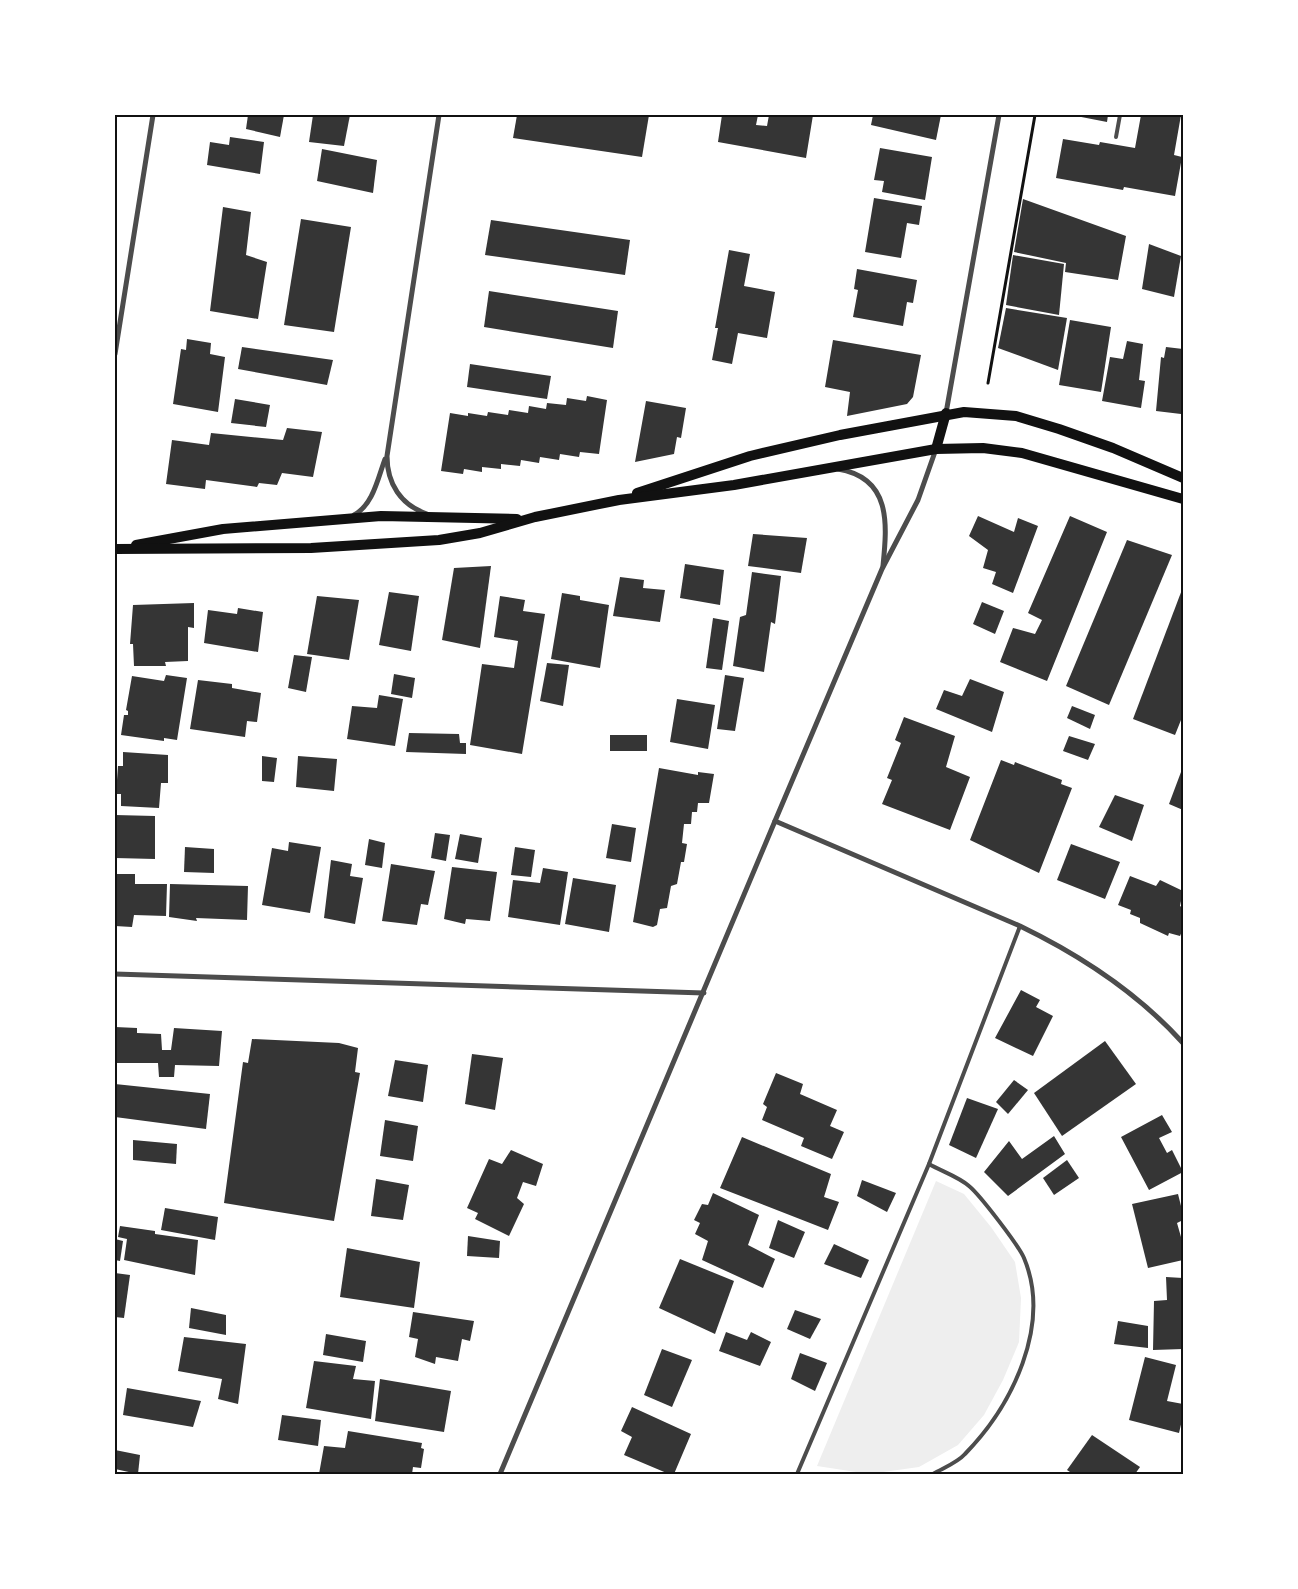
<svg xmlns="http://www.w3.org/2000/svg" width="1298" height="1589" viewBox="0 0 1298 1589" font-family="'Asap Condensed',sans-serif">
  <rect width="100%" height="100%" fill="#fff"/>
  <path fill="#eee" d="M936,1181L964,1194L991,1227L1015,1262L1021,1298L1019,1342L1003,1380L984,1415L958,1445L919,1467L869,1474L817,1466Z"/>
  <g fill="#353535">
    <path d="M248,115H284L280,137L246,129Z"/>
    <path d="M313,115H350L344,146L309,142Z"/>
    <path d="M517,115H649L642,157L513,138Z"/>
    <path d="M722,115H758L756,125L767,126L769,115H813L806,158L718,142Z"/>
    <path d="M873,115H941L936,140L871,125Z"/>
    <path d="M1071,115H1108L1107,122Z"/>
    <path d="M1141,115H1181L1174,155L1182,157L1175,196L1124,187L1123,190L1056,178L1063,139L1099,145L1100,142L1135,148Z"/>
    <path d="M230,137L264,142L260,174L207,165L210,142L229,145Z"/>
    <path d="M880,148L932,157L925,200L882,192L884,181L874,180Z"/>
    <path d="M322,149L377,160L373,193L317,181Z"/>
    <path d="M874,198L922,206L919,225L907,223L901,258L865,252Z"/>
    <path d="M1023,199L1126,236L1118,280L1065,272L1066,263L1014,252Z"/>
    <path d="M223,207L251,212L246,255L267,262L258,319L210,311Z"/>
    <path d="M301,219L351,227L334,332L284,325Z"/>
    <path d="M491,220L630,240L625,275L485,255Z"/>
    <path d="M1149,244L1181,256L1174,297L1142,289Z"/>
    <path d="M729,250L750,254L744,286L775,292L767,338L738,333L732,364L712,360L718,328H715Z"/>
    <path d="M1013,255L1064,264L1059,315L1006,305Z"/>
    <path d="M857,269L917,280L913,303L907,302L903,326L853,317L858,290L854,289Z"/>
    <path d="M489,291L618,311L613,348L484,327Z"/>
    <path d="M1006,308L1067,318L1058,370L998,348Z"/>
    <path d="M1070,320L1111,327L1101,392L1059,385Z"/>
    <path d="M187,339L211,343L210,354L225,357L218,412L173,404L181,349L186,350Z"/>
    <path d="M833,340L921,355L913,397L907,404L847,416L850,392L825,387Z"/>
    <path d="M1127,341L1143,344L1139,380L1145,381L1141,408L1102,401L1110,357L1123,359Z"/>
    <path d="M242,347L333,360L327,385L238,369Z"/>
    <path d="M1166,347L1183,349V408L1181,414L1156,411L1161,357L1164,358Z"/>
    <path d="M470,364L551,376L547,399L467,387Z"/>
    <path d="M587,396L607,400L599,454L580,452L579,457L560,454L559,460L540,457L539,463L521,460L520,466L501,464V469L482,467V472L464,469L463,474L441,471L450,413L468,416V413L487,416L488,412L508,415L509,410L528,413L529,406L546,409L547,403L566,405L567,398L586,401Z"/>
    <path d="M235,399L270,405L266,427L231,423Z"/>
    <path d="M646,401L686,408L681,438L677,437L674,454L635,462Z"/>
    <path d="M287,428L322,432L313,477L282,473L277,485L259,483L257,487L206,480L205,489L166,484L172,440L209,445L211,433L283,440Z"/>
    <path d="M978,516L1014,532L1018,518L1038,526L1013,593L992,584L996,572L983,568L988,550L969,536Z"/>
    <path d="M1070,516L1107,532L1047,681L1000,662L1013,628L1035,634L1042,620L1028,613Z"/>
    <path d="M753,534L807,538L801,573L748,566Z"/>
    <path d="M1127,540L1172,555L1109,705L1066,686Z"/>
    <path d="M685,564L724,570L720,605L680,598Z"/>
    <path d="M491,566L480,648L442,640L454,568Z"/>
    <path d="M752,572L781,576L775,624L771,622L764,672L733,666L740,617L746,615Z"/>
    <path d="M620,577L644,580L643,588L665,590L660,622L613,616Z"/>
    <path d="M1183,587V715L1175,735L1133,719Z"/>
    <path d="M389,592L419,596L411,651L379,645Z"/>
    <path d="M562,593L580,596V600L609,605L600,668L551,659Z"/>
    <path d="M317,596L359,600L349,660L307,654Z"/>
    <path d="M500,596L525,600L523,611L545,614L522,754L470,745L482,664L514,668L518,641L494,637Z"/>
    <path d="M982,602L1004,611L995,634L973,624Z"/>
    <path d="M194,603V628L188,627V661L165,662L166,666H134L133,644H130L133,605Z"/>
    <path d="M238,608L263,612L258,652L204,643L208,610L237,614Z"/>
    <path d="M713,618L729,621L722,670L706,668Z"/>
    <path d="M294,655L312,657L306,692L288,688Z"/>
    <path d="M547,663L569,665L563,706L540,701Z"/>
    <path d="M394,674L415,678L412,698L391,694Z"/>
    <path d="M166,675L187,678L177,740L164,738V741L121,735L124,715H128V711L126,710L132,676L164,681Z"/>
    <path d="M725,675L744,678L735,731L717,729Z"/>
    <path d="M970,679L1004,692L992,732L936,709L944,690L962,696Z"/>
    <path d="M198,680L232,684V688L261,693L257,722L247,721L245,737L190,729Z"/>
    <path d="M379,695L403,699L395,746L347,739L352,706L377,708Z"/>
    <path d="M677,699L715,705L708,749L670,742Z"/>
    <path d="M1072,706L1095,715L1090,729L1067,718Z"/>
    <path d="M904,717L955,736L946,767L970,777L950,830L882,804L892,780L887,778L901,743L895,740Z"/>
    <path d="M409,733L459,734L460,743H466V754L406,752Z"/>
    <rect x="610" y="735" width="37" height="16"/>
    <path d="M1069,736L1095,744L1088,760L1063,751Z"/>
    <path d="M123,752L168,755V783H161L159,808L121,806V794H116L118,766H123Z"/>
    <path d="M262,756L277,758L274,782L262,781Z"/>
    <path d="M298,756L337,759L334,791L296,787Z"/>
    <path d="M1001,760L1014,765L1015,762L1062,780L1061,784L1072,788L1039,873L970,840Z"/>
    <path d="M659,768L698,775V772L714,774L709,803H698L697,812H692L691,824H684L682,843L687,844L684,862H681L677,884L671,886L667,908L660,909L657,925L653,927L633,922Z"/>
    <path d="M1181,772L1183,773V810L1169,804Z"/>
    <path d="M1115,795L1144,805L1132,841L1099,827Z"/>
    <path d="M115,815L155,816V859L115,858Z"/>
    <path d="M612,824L636,828L631,862L606,858Z"/>
    <path d="M435,833L450,835L446,861L431,858Z"/>
    <path d="M460,834L482,838L478,863L455,859Z"/>
    <path d="M369,839L385,843L382,868L365,865Z"/>
    <path d="M289,842L321,847L310,913L262,905L272,848L288,851Z"/>
    <path d="M1071,844L1120,862L1105,899L1057,880Z"/>
    <path d="M185,847L214,849V873L184,872Z"/>
    <path d="M515,847L535,850L531,877L511,875Z"/>
    <path d="M331,860L352,864L350,876L363,878L355,924L324,918Z"/>
    <path d="M391,864L435,871L428,905L421,904L417,925L382,921Z"/>
    <path d="M452,867L497,872L490,921L466,919L465,924L444,919Z"/>
    <path d="M543,868L568,872L560,925L508,917L513,880L540,883Z"/>
    <path d="M115,874H135V884H167L166,916L134,915L132,927L115,926Z"/>
    <path d="M1130,876L1156,886L1160,880L1183,891L1180,906L1183,908V929L1180,936L1169,933L1168,936L1140,923V918L1130,914L1131,910L1118,905Z"/>
    <path d="M573,878L616,885L609,932L565,924Z"/>
    <path d="M170,884L248,886L247,920L196,918L197,921L169,917Z"/>
    <path d="M1021,990L1040,1000L1036,1007L1053,1016L1033,1056L995,1038Z"/>
    <path d="M115,1027L137,1028V1033L161,1034L162,1050H171L174,1028L222,1031L219,1066L175,1065L174,1077H159L158,1063H115Z"/>
    <path d="M252,1039L339,1043L358,1048L355,1072L360,1073L334,1221L224,1203L243,1062L248,1063Z"/>
    <path d="M1105,1041L1136,1084L1062,1136L1034,1093Z"/>
    <path d="M472,1054L503,1058L495,1110L465,1104Z"/>
    <path d="M395,1060L428,1065L423,1102L388,1096Z"/>
    <path d="M776,1073L803,1084L800,1094L837,1110L830,1126L844,1132L832,1159L801,1146L804,1138L762,1120L767,1107L763,1104Z"/>
    <path d="M1014,1080L1028,1090L1008,1114L996,1102Z"/>
    <path d="M115,1084L210,1094L206,1129L115,1117Z"/>
    <path d="M967,1098L998,1109L976,1158L949,1145Z"/>
    <path d="M1162,1115L1172,1132L1159,1138L1167,1153L1172,1150L1183,1172L1149,1190L1121,1137Z"/>
    <path d="M385,1120L418,1126L413,1161L380,1156Z"/>
    <path d="M1054,1136L1065,1154L1008,1196L984,1172L1009,1141L1022,1159Z"/>
    <path d="M742,1137L831,1174L824,1197L839,1202L828,1230L720,1188Z"/>
    <path d="M133,1140L177,1144L176,1164L133,1160Z"/>
    <path d="M511,1150L543,1164L536,1186L523,1182L517,1198L524,1204L509,1236L475,1219L478,1213L467,1208L489,1159L502,1164Z"/>
    <path d="M1067,1160L1079,1178L1054,1195L1043,1178Z"/>
    <path d="M376,1179L409,1185L403,1220L371,1216Z"/>
    <path d="M862,1180L896,1193L887,1212L857,1196Z"/>
    <path d="M713,1193L759,1215L748,1245L775,1259L763,1288L702,1260L708,1241L695,1234L700,1223L694,1220L702,1204L708,1205Z"/>
    <path d="M1178,1194L1183,1214V1220L1177,1223L1183,1244V1260L1148,1268L1132,1204Z"/>
    <path d="M165,1208L218,1217L215,1240L161,1230Z"/>
    <path d="M778,1220L805,1232L794,1258L769,1248Z"/>
    <path d="M120,1226L155,1231V1234L198,1240L195,1275L124,1260L127,1239L118,1237Z"/>
    <path d="M468,1236L500,1241L499,1258L467,1256Z"/>
    <path d="M115,1239L123,1241L120,1261L115,1260Z"/>
    <path d="M834,1244L869,1260L861,1278L824,1264Z"/>
    <path d="M347,1248L420,1262L414,1308L340,1297Z"/>
    <path d="M680,1259L734,1281L715,1334L659,1308Z"/>
    <path d="M115,1273L130,1275L124,1318L115,1317Z"/>
    <path d="M1166,1277L1183,1278V1349L1153,1350L1154,1301L1167,1300Z"/>
    <path d="M191,1308L226,1315V1335L189,1328Z"/>
    <path d="M795,1310L821,1319L810,1339L787,1329Z"/>
    <path d="M413,1312L474,1321L470,1341L462,1339L458,1361L436,1357L435,1364L415,1357L418,1339L409,1337Z"/>
    <path d="M1118,1321L1148,1326V1348L1114,1344Z"/>
    <path d="M726,1332L747,1340L751,1332L771,1342L760,1366L719,1351Z"/>
    <path d="M326,1334L366,1341L363,1362L323,1355Z"/>
    <path d="M184,1337L246,1344L238,1404L218,1399L222,1379L178,1371Z"/>
    <path d="M662,1349L692,1360L672,1407L644,1395Z"/>
    <path d="M800,1353L827,1363L815,1391L791,1379Z"/>
    <path d="M1145,1357L1176,1365L1167,1401L1183,1404V1416L1179,1433L1129,1420Z"/>
    <path d="M314,1361L356,1366L353,1379L375,1381L371,1419L306,1408Z"/>
    <path d="M380,1379L451,1391L444,1432L375,1421Z"/>
    <path d="M127,1388L201,1401L193,1427L123,1415Z"/>
    <path d="M632,1407L691,1434L674,1474H669L624,1455L632,1437L621,1431Z"/>
    <path d="M282,1415L321,1420L318,1446L278,1440Z"/>
    <path d="M348,1431L422,1443L421,1448L424,1449L421,1468L413,1467L412,1474H319L324,1446L345,1448Z"/>
    <path d="M1092,1435L1140,1467L1135,1474H1073L1067,1470Z"/>
    <path d="M115,1450L140,1455L138,1474L115,1469Z"/>
  </g>
  <g fill="none" stroke-linecap="round" stroke-linejoin="round">
    <path stroke="#111" stroke-width="3" d="M988,383L1035,115"/>
    <g stroke="#4c4c4c" stroke-width="4">
      <path d="M1116,137L1120,115"/>
      <path d="M929,1164C941,1171 959,1177 969,1186C980,1195 1019,1246 1024,1258C1052,1325 1012,1406 965,1454C957,1463 943,1468 933,1474"/>
      <path d="M797,1474L929,1164L1020,926"/>
    </g>
    <g stroke="#4c4c4c" stroke-width="5">
      <path d="M115,354L153,115"/>
      <path d="M946,413L999,115"/>
      <path d="M838,469C892,478 887,525 883,566"/>
      <path d="M427,514C401,505 387,484 387,456L439,115"/>
      <path d="M354,515C373,505 378,478 385,459"/>
      <path d="M775,821L1020,926C1082,956 1137,992 1183,1043"/>
      <path d="M115,974L704,993"/>
      <path d="M500,1474L775,821L882,569L918,500L936,449"/>
    </g>
    <g stroke="#111" stroke-width="10">
      <path d="M936,449L946,413"/>
      <path d="M637,493L750,456L840,435L964,412L1016,416L1059,429L1113,448L1183,478"/>
      <path d="M136,545L223,529L381,516L517,519"/>
      <path d="M115,549L311,548L439,540L480,533L535,517L619,500L734,485L936,449L983,448L1022,453L1183,499"/>
    </g>
  </g>
  <rect width="1298" height="1589" fill="none" stroke="#ffffff" stroke-width="232"/>
  <rect x="116" y="116" width="1066" height="1357" fill="none" stroke="#111" stroke-width="2"/>
</svg>
